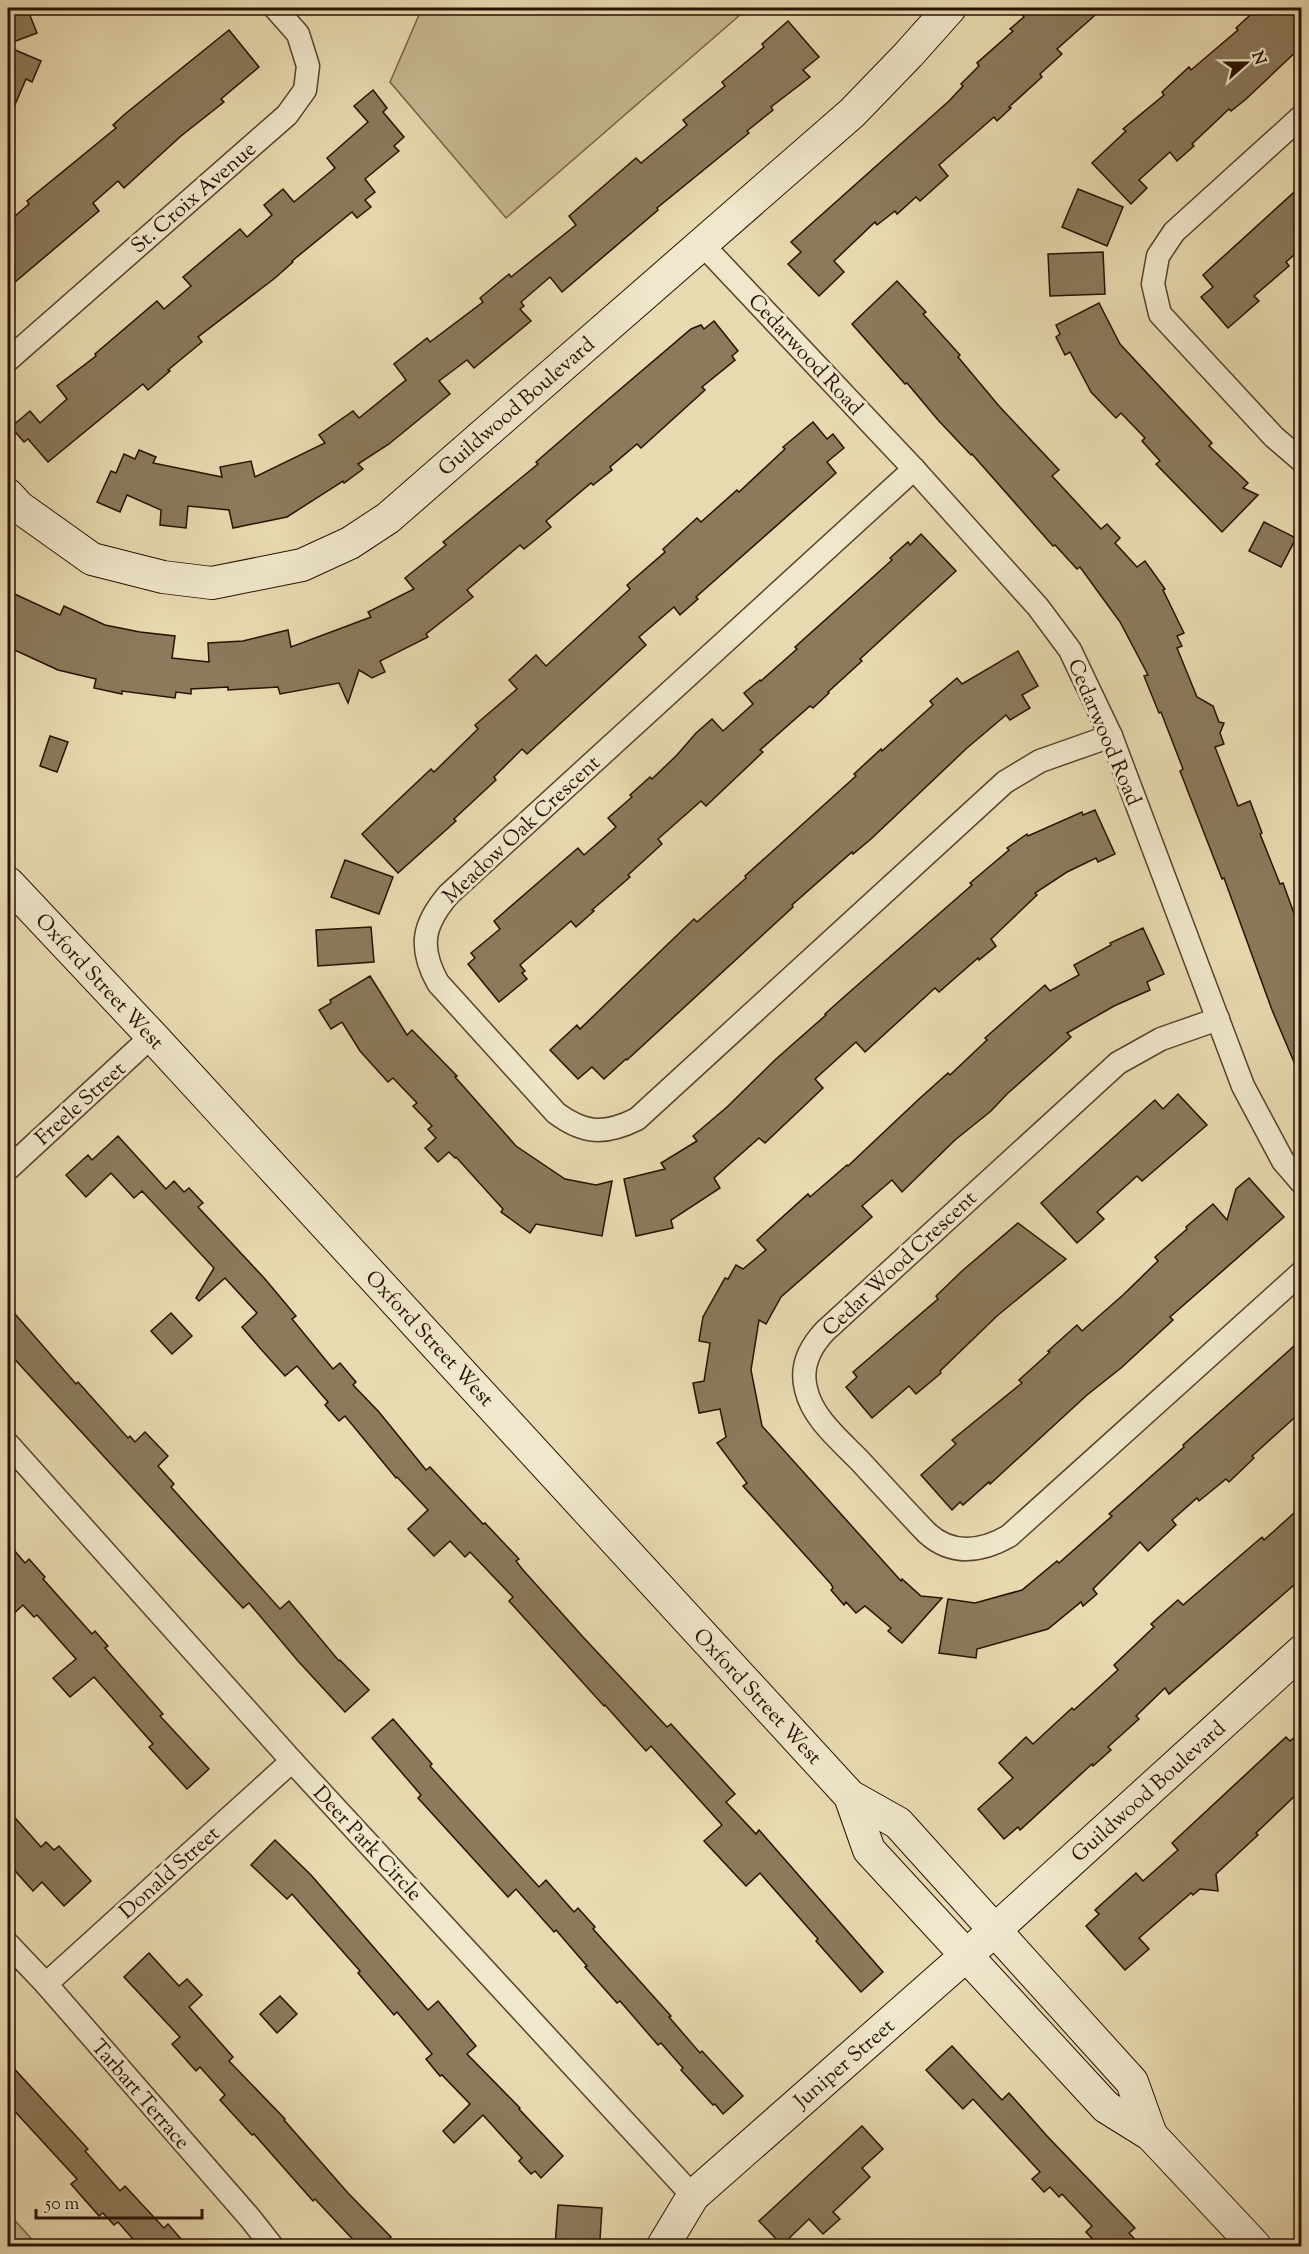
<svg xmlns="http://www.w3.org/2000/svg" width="1309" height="2254" viewBox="0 0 1309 2254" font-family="'Sorts Mill Goudy',serif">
  <rect width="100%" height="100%" fill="#e8dab0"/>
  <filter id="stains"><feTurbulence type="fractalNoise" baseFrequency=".00333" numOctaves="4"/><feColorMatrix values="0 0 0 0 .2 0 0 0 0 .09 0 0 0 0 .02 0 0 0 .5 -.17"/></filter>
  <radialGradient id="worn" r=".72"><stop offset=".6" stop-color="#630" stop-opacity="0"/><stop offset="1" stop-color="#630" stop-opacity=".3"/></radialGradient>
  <g fill="#c7b892" stroke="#776449" stroke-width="1.5">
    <path d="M422,8H748L506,218L390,82Z"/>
    <path d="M8,2213L38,2246H8Z"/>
  </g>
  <g fill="#8b7a5c" stroke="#271100" stroke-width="1.5">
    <path d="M8,8H27L37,33L8,44Z"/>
    <path d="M1016,8H1103L1057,49L1062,54L1040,74L1042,77L1009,107L1011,108L997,121L994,117L939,165L948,176L920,201L916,197L897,214L895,211L877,225L875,222L834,261L844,272L819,296L788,264L801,252L791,242L949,101L963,86L961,84L979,66L977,63L1013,31L1010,29L1024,17Z"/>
    <path d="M1258,8H1302V46L1245,100L1231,111L1229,109L1192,144L1194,146L1177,161L1170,152L1139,180L1147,188L1131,204L1092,163L1126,131L1123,129L1164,95L1162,92L1189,67L1191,70L1238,30L1236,28Z"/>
    <path d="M788,21L819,57L803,70L810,77L771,107L773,110L747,131L749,133L657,208L658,210L562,292L550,277L521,302L524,306L520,309L531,321L474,368L467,360L439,381L450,394L389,444L358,464L363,469L344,483L343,481L287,517L233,528L229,510L188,506L186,528L160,525L161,510L127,495L120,512L97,502L111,471L116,473L124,454L135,459L139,450L156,457L153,463L222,477L220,467L251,461L255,477L325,443L319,435L353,411L359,418L406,380L394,364L427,338L430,342L483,302L480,298L498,283L509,274L511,277L576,225L569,216L636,158L641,163L687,125L683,120L725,86L722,82L764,47L762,44Z"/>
    <path d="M229,30L259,67L221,99L224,102L181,136L124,188L118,181L93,203L99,211L8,288V222L29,204L27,201L116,128L113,125L125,114Z"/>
    <path d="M8,47L41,61L32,82L26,79L8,121Z"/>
    <path d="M373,90L387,108L383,112L404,137L394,146L399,151L365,179L375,192L365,200L371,207L357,218L352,212L292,261L293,262L275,278L198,337L202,342L168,370L170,371L148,390L143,384L48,462L28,439L24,442L11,427L30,411L40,423L67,399L57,386L96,356L95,354L157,301L164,309L191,286L183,277L240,229L247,237L272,215L264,205L283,189L294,202L335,168L327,158L368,122L354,106Z"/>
    <path d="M1302,185V248L1286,262L1289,266L1254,296L1259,301L1228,328L1201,297L1213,287L1203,275Z"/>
    <path d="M1078,189L1123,207L1107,246L1062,227Z"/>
    <path d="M1103,252L1105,294L1050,296L1048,254Z"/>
    <path d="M897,281L926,312L923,314L960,355L958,357L999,406L1059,470L1052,476L1101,529L1107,524L1120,538L1115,543L1137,567L1145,561L1165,589L1163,590L1184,633L1177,636L1182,646L1177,648L1197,697L1213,706L1219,722L1224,723L1220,733L1224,744L1215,747L1238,806L1250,801L1262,833L1260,834L1280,884L1283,883L1296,919L1295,920L1302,938V1081L1272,1010L1224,878L1222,879L1180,771L1183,769L1161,712L1159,713L1144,676L1148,675L1120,622L1080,567L1077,569L1055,545L1053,546L972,454L971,455L938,420L907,383L905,384L852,324Z"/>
    <path d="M1099,303L1120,344L1212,443L1209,446L1248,483L1243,488L1258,495L1222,532L1156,464L1160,461L1142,441L1145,438L1121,413L1116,418L1091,392L1070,352L1065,355L1056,337L1060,334L1056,325Z"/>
    <path d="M714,321L738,351L732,356L735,360L702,387L705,390L641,448L637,444L610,467L612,470L593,485L591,483L546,521L551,527L524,549L520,545L467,590L473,597L426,634L428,637L380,661L385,672L372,678L359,670L348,703L339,683L280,694L278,687L228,690V687L191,689V694L176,692L175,698L122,691V694L94,688L96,679L58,670L8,647V591L60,615L64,606L105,625L140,632L175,636L172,658L209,662L208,643L243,641L288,630L291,647L371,617L368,612L414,589L405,578L446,545L443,542L538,464L536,462L597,409L691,329L701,325L704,329Z"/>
    <path d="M813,422L827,439L833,434L844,448L827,462L836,473L696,597L698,599L680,615L674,607L639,637L646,645L527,754L522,749L494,777L496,780L454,819L456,821L398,873L362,834L431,769L434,772L478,729L475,725L517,689L509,680L536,655L546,666L630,589L627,585L665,552L663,549L697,518L701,522L737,490L739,492L785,449L783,447Z"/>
    <path d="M1264,522L1296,538L1281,567L1249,551Z"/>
    <path d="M921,534L956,571L860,659L862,661L828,692L829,693L813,708L810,706L760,750L763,752L706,806L701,801L658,839L662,844L628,875L630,877L592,910L594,911L576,927L571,921L520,965L525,971L522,973L527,979L499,1002L468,964L475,958L471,953L500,929L494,921L578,848L584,855L616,827L608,818L632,797L630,795L650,777L652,779L677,755L696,733L712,719L723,731L753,704L744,693L760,680L761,681L797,649L795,647L892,560L890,558L908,542L910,545Z"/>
    <path d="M1018,651L1038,686L1022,695L1030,708L1010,720L1006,715L967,748L871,839L853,854L852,852L792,905L793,907L627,1060L626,1059L604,1079L592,1067L578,1079L550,1050L577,1025L580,1029L670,942L694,919L697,922L746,878L745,876L856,776L854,774L881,749L882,751L933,705L930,701L957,678L962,684Z"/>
    <path d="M50,736L68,742L57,772L40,766Z"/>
    <path d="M1095,810L1115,854L1098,862L1096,858L1067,872L1035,893L1037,895L991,939L996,946L979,960L978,958L939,992L935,988L865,1052L856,1042L815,1079L823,1088L765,1143L759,1138L714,1178L720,1188L671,1220L673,1228L636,1236L624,1179L665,1169L661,1163L697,1141L693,1136L727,1107L776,1059L826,1015L825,1014L845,996L972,885L970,883L1009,850L1007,848L1027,834L1028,836L1082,812L1083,815Z"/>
    <path d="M345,860L393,877L379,914L331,897Z"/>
    <path d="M371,927L374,962L318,966L316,930Z"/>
    <path d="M1143,928L1164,974L1147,982L1150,990L1114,1006L1067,1033L1071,1037L1007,1094L991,1111L955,1140L902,1192L892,1180L862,1206L872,1217L781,1297L766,1324L759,1320L751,1370L762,1426L901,1581L902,1579L921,1596L942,1598L902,1643L888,1631L891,1628L865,1606L856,1613L846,1602L844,1605L831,1590L833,1588L831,1584L743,1486L747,1483L717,1443L726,1437L720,1409L699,1413L693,1383L704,1381L710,1343L699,1341L703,1317L725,1278L728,1279L736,1265L743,1269L766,1250L757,1240L808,1194L810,1197L847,1165L848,1166L919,1099L948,1073L950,1075L987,1040L985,1038L1045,985L1050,991L1079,975L1074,965L1111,945L1110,943Z"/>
    <path d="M370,976L407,1035L412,1030L457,1076L455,1077L516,1146L565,1179L596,1185L612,1181L602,1236L536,1224L530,1233L501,1212L503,1209L456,1157L455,1158L449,1152L438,1162L425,1148L436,1138L428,1129L432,1126L413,1106L417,1103L393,1078L388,1082L360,1051L342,1022L331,1029L319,1010L331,1003L330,1000Z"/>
    <path d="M1178,1094L1207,1125L1142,1181L1137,1176L1097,1212L1104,1219L1077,1243L1041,1203L1155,1100L1163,1109Z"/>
    <path d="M118,1136L166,1189L174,1181L184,1192L189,1188L203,1203L198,1207L265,1279L296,1316L292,1319L333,1369L340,1363L356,1382L353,1385L379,1412L426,1470L430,1467L483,1524L485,1523L519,1559L516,1561L523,1570L583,1637L667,1727L671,1724L735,1794L726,1802L756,1834L759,1830L883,1972L861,1992L816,1941L818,1939L760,1873L746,1886L704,1841L722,1825L651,1746L646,1751L605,1705L604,1706L509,1601L513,1597L470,1552L465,1557L450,1541L434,1556L408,1529L428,1510L397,1477L396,1478L345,1416L339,1421L325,1405L328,1402L297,1366L285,1376L259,1347L242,1327L257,1313L225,1278L199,1301L196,1298L214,1268L142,1191L134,1198L111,1173L86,1197L66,1175L88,1155L92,1160Z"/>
    <path d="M1249,1178L1284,1217L1170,1317L1173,1320L1121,1368L1087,1395L990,1484L989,1482L963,1505L960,1502L952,1510L921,1475L956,1444L952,1440L1022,1383L1019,1380L1050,1352L1048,1351L1077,1325L1082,1331L1123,1295L1158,1261L1155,1257L1187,1229L1186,1227L1213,1204L1227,1220L1236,1189Z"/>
    <path d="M1018,1223L1066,1259L997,1316L940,1371L941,1373L916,1394L909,1386L872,1418L846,1387L857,1377L853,1372L938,1299L936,1296L962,1271Z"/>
    <path d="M8,1306L76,1384L78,1382L128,1438L130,1436L135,1442L145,1432L168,1456L158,1466L174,1484L171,1487L280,1609L289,1601L339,1661L340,1660L369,1690L345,1712L298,1661L249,1603L243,1608L8,1352Z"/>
    <path d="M171,1313L192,1336L172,1354L151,1331Z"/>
    <path d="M1302,1339V1411L1252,1456L1254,1458L1229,1482L1226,1479L1199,1501L1197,1498L1172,1520L1176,1525L1148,1551L1140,1542L1093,1589L1097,1594L1083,1606L1081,1602L1048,1629L977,1649L976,1658L939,1653L948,1599L975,1603L1022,1590L1057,1561L1059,1563L1112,1516L1109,1514L1184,1447L1183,1445Z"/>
    <path d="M1302,1506V1578L1169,1694L1165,1688L1136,1716L1139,1719L1108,1747L1111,1750L1093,1766L1092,1764L1020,1830L1018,1827L1004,1839L978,1809L1013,1778L999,1763L1026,1737L1033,1744L1072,1708L1074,1710L1118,1670L1114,1665L1154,1627L1151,1624L1178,1600L1183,1605L1262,1537L1264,1540Z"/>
    <path d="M8,1543L25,1563L29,1559L45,1577L43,1579L75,1615L92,1634L95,1631L108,1646L105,1648L163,1714L160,1716L209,1769L187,1789L149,1747L153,1744L94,1677L70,1697L53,1678L76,1659L37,1615L34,1617L23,1605L8,1619Z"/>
    <path d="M393,1719L432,1764L430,1766L539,1887L546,1880L574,1912L578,1908L595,1927L593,1929L671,2016L669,2017L700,2053L702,2051L743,2096L723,2114L715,2104L713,2105L681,2070L683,2068L661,2043L658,2045L620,2001L617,2003L585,1967L587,1966L556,1930L554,1932L516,1889L508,1897L418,1798L421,1795L372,1738Z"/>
    <path d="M1302,1731V1789L1256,1833L1258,1835L1216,1874L1218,1891L1200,1889L1193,1895L1191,1893L1139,1938L1149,1949L1125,1970L1086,1926L1099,1914L1095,1910L1136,1873L1143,1881L1178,1850L1172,1843L1286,1737L1290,1741Z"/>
    <path d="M8,1810L41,1847L46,1842L54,1850L59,1846L91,1881L64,1906L42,1882L33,1891L8,1863Z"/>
    <path d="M275,1840L311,1875L428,2010L438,2001L476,2046L467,2054L520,2108L519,2109L563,2156L541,2178L535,2171L531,2174L519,2161L522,2158L483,2115L454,2143L443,2131L470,2104L442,2075L440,2076L426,2059L432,2054L397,2012L394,2015L358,1973L360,1971L292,1894L287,1899L251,1865Z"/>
    <path d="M149,1953L179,1986L187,1979L202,1995L189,2007L233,2057L229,2061L285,2119L284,2120L348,2193L391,2237L381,2247H360L315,2199L313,2201L254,2134L252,2135L220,2100L225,2095L200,2067L196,2071L172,2044L180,2037L124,1977Z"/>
    <path d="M280,1996L297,2014L277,2033L260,2014Z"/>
    <path d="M952,2046L1002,2100L1009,2093L1047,2136L1135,2228L1129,2233L1142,2247H1100L1086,2232L1092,2226L1062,2194L1059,2197L1050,2187L1044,2192L1032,2179L1040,2172L973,2099L963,2109L926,2070Z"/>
    <path d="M8,2062L88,2149L85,2151L120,2191L125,2186L164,2228L168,2224L188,2247H140L118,2222L114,2225L103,2213L99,2216L71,2184L77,2179L8,2104Z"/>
    <path d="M862,2126L883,2149L862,2168L870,2177L833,2212L840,2219L823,2234L809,2219L782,2245L759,2221Z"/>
    <path d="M558,2205L602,2208L600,2240L593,2239L592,2247H555Z"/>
  </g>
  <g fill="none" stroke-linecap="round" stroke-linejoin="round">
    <defs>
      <g id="street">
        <path d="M1302,116L1174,232L1158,256L1153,284L1160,314L1274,437L1302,461"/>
        <path d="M702,244L914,469L1038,607L1070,650L1111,736L1243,1086L1283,1161L1302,1183"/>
        <path d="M8,360L287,115L305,90L308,66L298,34L275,8"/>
        <path d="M914,469L449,894C423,924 418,947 438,983L556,1113C584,1134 605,1135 637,1119L1005,782L1040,761L1111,736"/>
        <path d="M1218,1019L1161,1039L1118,1063L825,1331C810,1347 800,1366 806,1389C812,1418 841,1441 861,1462C883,1486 905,1510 927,1533C952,1556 981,1552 1009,1536L1302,1272"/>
        <path d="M8,1169L152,1036"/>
        <path d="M8,1444L292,1761L693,2196"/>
        <path d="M8,1944L46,1984L250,2218L272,2246"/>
        <path d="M46,1984L292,1761"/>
      </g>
      <g id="secondary">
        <path d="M8,495L19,507L92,559L163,577L212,583L302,565L350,543L388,518L852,113L909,54L950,8"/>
        <path d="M8,883L152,1036L850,1796L898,1823L1132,2082L1151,2135"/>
        <path d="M850,1796L869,1850L1106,2107L1151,2135L1255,2246"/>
        <path d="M663,2246L693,2196L995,1930L1302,1651"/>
      </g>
    </defs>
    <use href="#street" stroke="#57432c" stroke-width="25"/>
    <use href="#secondary" stroke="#271100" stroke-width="34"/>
    <use href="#street" stroke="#f0e7cc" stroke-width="22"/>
    <use href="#secondary" stroke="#f0e7cc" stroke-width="32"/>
  </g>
  <g text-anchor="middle" stroke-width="6" stroke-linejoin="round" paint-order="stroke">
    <g font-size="21" fill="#271100" stroke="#f0e7cc">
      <text transform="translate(193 197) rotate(-41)" y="7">St. Croix Avenue</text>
      <text transform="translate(806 354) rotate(47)" y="7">Cedarwood Road</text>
      <text transform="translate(516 406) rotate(-41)" y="7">Guildwood Boulevard</text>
      <text transform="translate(1105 732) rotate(67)" y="7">Cedarwood Road</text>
      <text transform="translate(521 829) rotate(-43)" y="7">Meadow Oak Crescent</text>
      <text transform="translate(100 981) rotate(47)" y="7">Oxford Street West</text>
      <text transform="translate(80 1103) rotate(-42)" y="7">Freele Street</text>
      <text transform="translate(899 1263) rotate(-43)" y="7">Cedar Wood Crescent</text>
      <text transform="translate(430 1338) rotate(47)" y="7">Oxford Street West</text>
      <text transform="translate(758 1696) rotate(47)" y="7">Oxford Street West</text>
      <text transform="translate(1148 1791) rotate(-42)" y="7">Guildwood Boulevard</text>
      <text transform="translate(368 1843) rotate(47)" y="7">Deer Park Circle</text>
      <text transform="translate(169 1872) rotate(-42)" y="7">Donald Street</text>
      <text transform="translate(844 2063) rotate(-41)" y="7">Juniper Street</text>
      <text transform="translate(141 2094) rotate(49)" y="7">Tarbart Terrace</text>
    </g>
  </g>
  <rect width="1309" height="2254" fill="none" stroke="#e8dab0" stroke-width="30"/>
  <rect x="9" y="9" width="1291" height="2236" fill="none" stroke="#271100" stroke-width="3"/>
  <rect x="15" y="15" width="1279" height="2224" fill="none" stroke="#271100" stroke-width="1.5"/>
  <g transform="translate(1246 63) rotate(69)" stroke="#f0e7cc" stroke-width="4.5" paint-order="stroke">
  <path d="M0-4.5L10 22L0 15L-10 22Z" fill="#271100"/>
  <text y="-9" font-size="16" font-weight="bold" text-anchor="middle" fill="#271100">N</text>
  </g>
  <path d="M36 2209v9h166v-9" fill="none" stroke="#271100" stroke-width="3"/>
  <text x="45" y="2209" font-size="18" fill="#271100" stroke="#f0e7cc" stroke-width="4.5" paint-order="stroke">50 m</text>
  <rect width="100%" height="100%" filter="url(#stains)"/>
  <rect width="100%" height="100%" fill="url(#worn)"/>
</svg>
